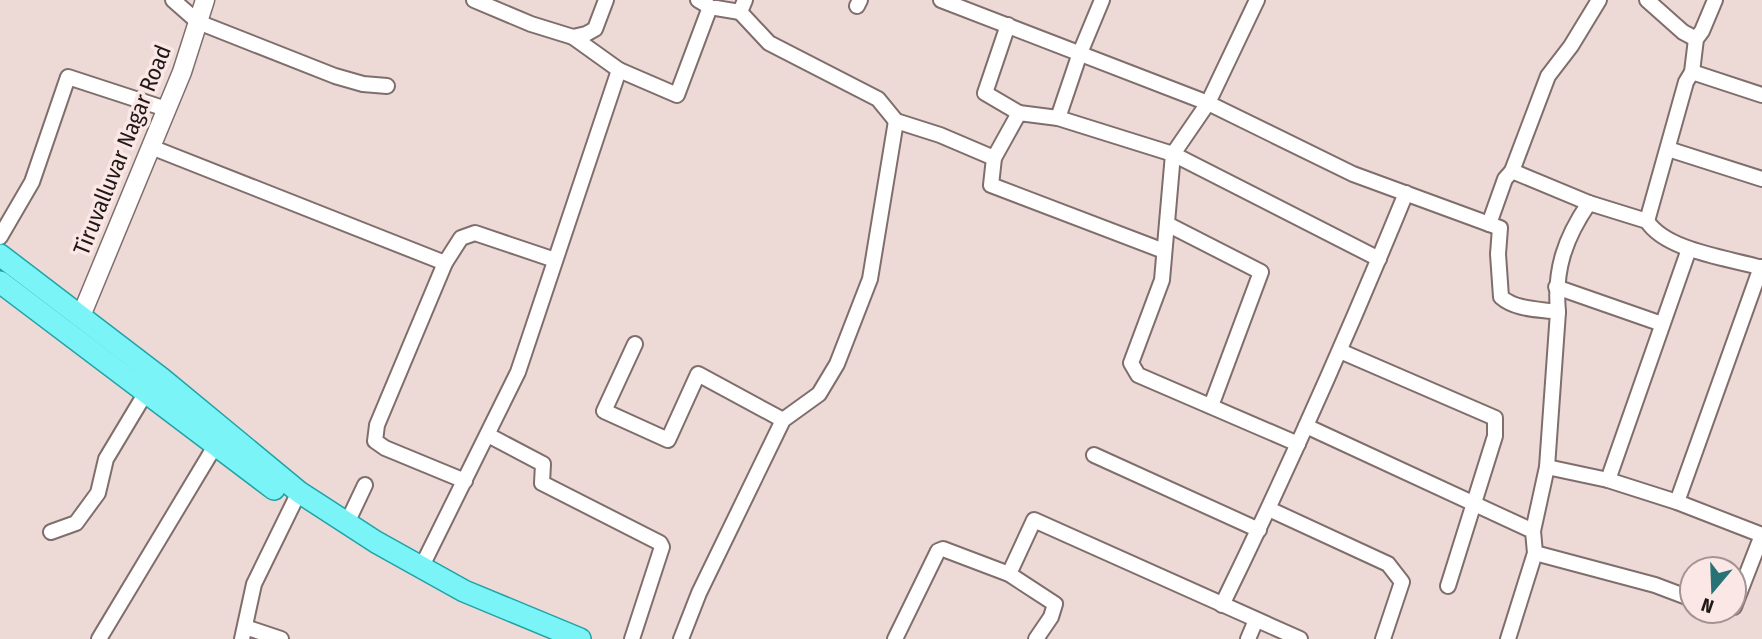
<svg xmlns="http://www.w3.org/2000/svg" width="1762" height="639" viewBox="0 0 1762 639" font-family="'Fira Sans Condensed',sans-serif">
  <rect width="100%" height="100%" fill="#eddad7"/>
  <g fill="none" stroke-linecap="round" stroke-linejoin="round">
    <defs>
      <g id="minor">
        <path d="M173,0L198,22L335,76L363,84L387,86"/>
        <path d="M474,0L531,24L573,37L586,34L595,29L606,0"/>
        <path d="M698,0L710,7L740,12"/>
        <path d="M745,0L740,12L769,43L878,99L896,121L940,135L994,158"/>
        <path d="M941,0L1208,103L1173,154L1162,280L1131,363L1138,375L1298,444"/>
        <path d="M1257,0L1208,103L1353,174L1500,228L1498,254L1501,297C1516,310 1539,309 1558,312"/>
        <path d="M1647,0L1683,32L1696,39"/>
        <path d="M857,6L860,0"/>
        <path d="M1008,25L985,93L1019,113"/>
        <path d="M619,70L677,95L710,7"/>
        <path d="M1692,72L1762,95"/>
        <path d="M1058,118L1080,53L1102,0"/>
        <path d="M151,147L445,263"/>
        <path d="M1668,149L1762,179"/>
        <path d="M1512,171L1589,203L1647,221C1666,251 1729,258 1762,268"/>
        <path d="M1647,221L1686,82L1692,72L1696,39L1702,31L1715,0"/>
        <path d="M1167,224L1261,272L1211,406"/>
        <path d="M1489,224L1505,179L1512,171L1548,76L1571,46L1599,0"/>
        <path d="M0,237L32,182L68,77L166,109"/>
        <path d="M1164,251L991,185L994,158L1019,113L1058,118L1173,154L1379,259"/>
        <path d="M1556,287L1662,324"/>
        <path d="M635,344L604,411L668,440L698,374L783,420"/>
        <path d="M1340,351L1495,418V436L1448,586"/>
        <path d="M1306,426L1533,531"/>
        <path d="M488,435L543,464L542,483L660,543L662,547L632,639"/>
        <path d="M1094,455L1259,530"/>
        <path d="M1547,467L1608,480L1677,502L1762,535L1734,607"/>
        <path d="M1608,480L1689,249"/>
        <path d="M465,481L385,448L375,441L377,425L445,263L461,238L475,233L555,260"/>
        <path d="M1677,502L1761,267"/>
        <path d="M1269,509L1388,564L1402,582L1383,639"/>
        <path d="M347,523L365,485"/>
        <path d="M51,532L76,523L98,493L106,459L142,399L152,388"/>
        <path d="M1535,553L1655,585L1692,599"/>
        <path d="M421,568L518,372L619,70L573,37"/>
        <path d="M1009,574L1034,520L1300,639"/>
        <path d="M1222,605C1288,470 1349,332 1406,193"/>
        <path d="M245,627L281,639"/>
        <path d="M99,639L215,446"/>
        <path d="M242,639L254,584L299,492"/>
        <path d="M681,639L699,593L783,420L819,394L837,364L870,279L896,121"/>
        <path d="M895,639L938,551L943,549L1009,574L1055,604L1051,617L1036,639"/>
        <path d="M1248,639L1256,620"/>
        <path d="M1508,639L1535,553L1533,531L1547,467L1558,312C1554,270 1565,238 1589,203"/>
      </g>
      <path id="tertiary" d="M81,316L182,72L205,0"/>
      <g id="primary">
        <path d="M0,255L161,378L299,492L376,542L464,591L580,639"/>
        <path d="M0,282L274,489"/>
      </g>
    </defs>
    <use href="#minor" stroke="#7f6e6c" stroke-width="18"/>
    <use href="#tertiary" stroke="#7f6e6c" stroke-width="21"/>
    <use href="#primary" stroke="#21a2a6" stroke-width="24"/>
    <use href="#minor" stroke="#fff" stroke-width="14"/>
    <use href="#tertiary" stroke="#fff" stroke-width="18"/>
    <use href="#primary" stroke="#7af4f7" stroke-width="21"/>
  </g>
  <g text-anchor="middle" stroke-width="7" stroke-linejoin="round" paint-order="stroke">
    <g font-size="23" fill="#1f1818" stroke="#fbe7e5">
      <text transform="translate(122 150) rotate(-68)" y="8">Tiruvalluvar Nagar Road</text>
    </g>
  </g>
  <g transform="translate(1713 590) rotate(199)"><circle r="33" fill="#fbe7e5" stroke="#a39493" stroke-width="2"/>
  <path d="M0-5L12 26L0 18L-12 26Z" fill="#277274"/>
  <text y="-10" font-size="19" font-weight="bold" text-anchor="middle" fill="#1f1818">N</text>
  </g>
</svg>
